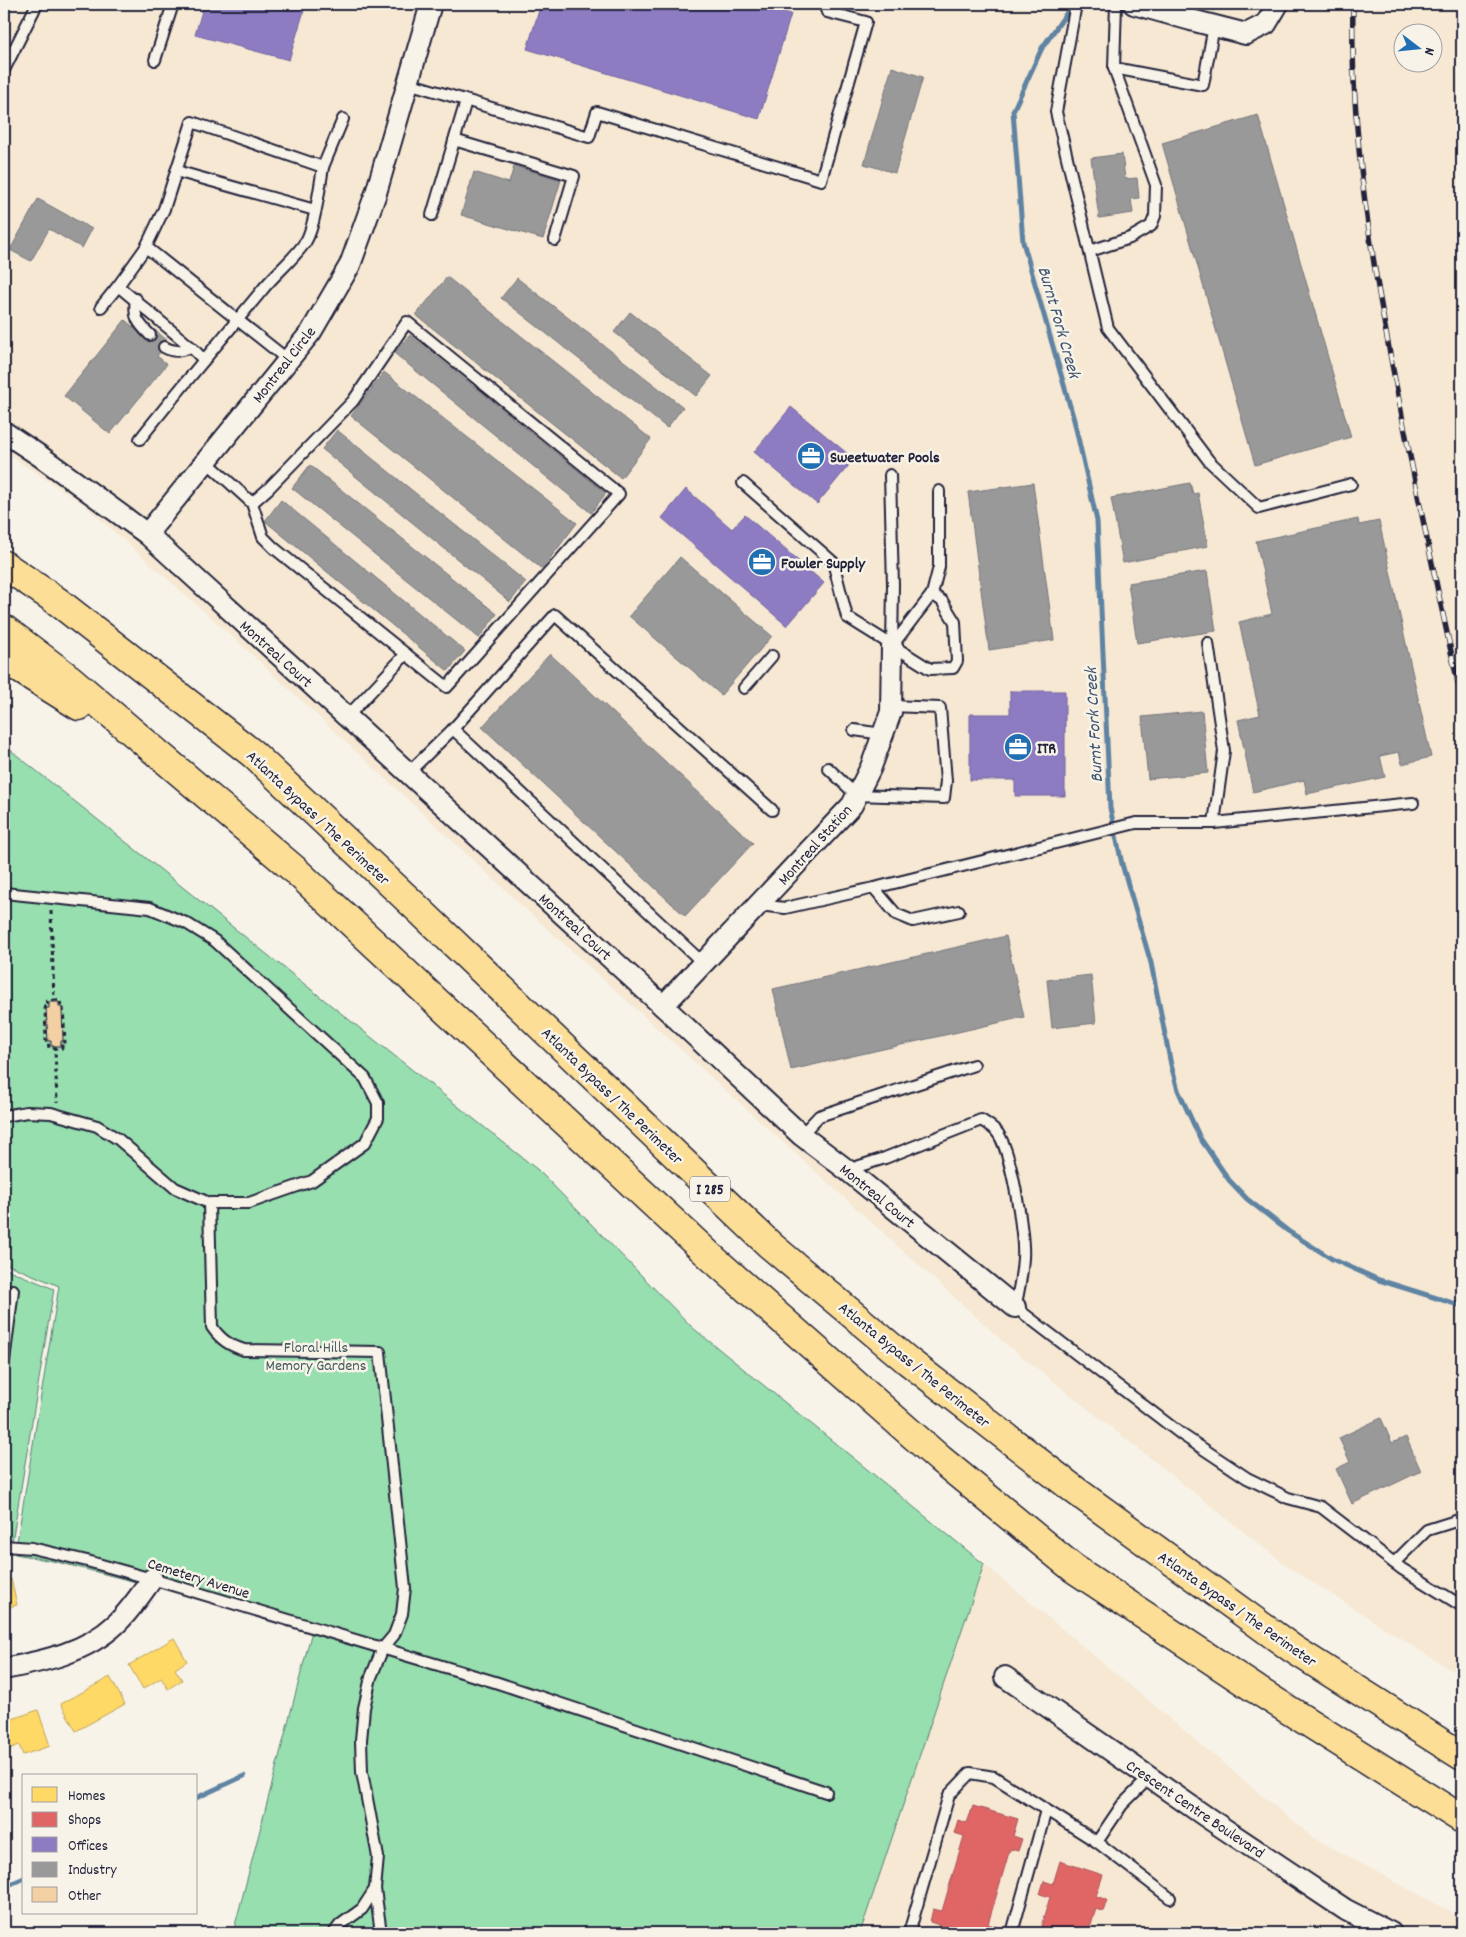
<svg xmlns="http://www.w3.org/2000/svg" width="1466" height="1937" viewBox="0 0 1466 1937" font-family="Dekko,sans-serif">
  <rect width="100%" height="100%" fill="#f7f3e8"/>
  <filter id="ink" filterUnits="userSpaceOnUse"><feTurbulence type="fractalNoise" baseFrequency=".02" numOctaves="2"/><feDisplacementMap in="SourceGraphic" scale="10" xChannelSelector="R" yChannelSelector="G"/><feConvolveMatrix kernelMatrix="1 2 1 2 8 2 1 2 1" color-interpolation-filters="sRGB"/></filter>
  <g filter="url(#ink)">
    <g fill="#f6e8d3" fill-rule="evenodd">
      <path d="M4,4H1462V1677L1287,1566L1006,1344L531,914L235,639L82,503L4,452ZM1404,32H1434V62H1404Z"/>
      <path d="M984,1564L1312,1837L1462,1918V1933H860Z"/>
    </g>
    <g fill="#97dfaf" stroke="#5c8075">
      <path d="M4,745L538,1170L693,1328L984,1564L860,1933H233L313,1627L57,1562L15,1554L59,1286L4,1263Z"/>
      <path d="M4,1268L54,1289L10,1554H4Z"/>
    </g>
    <g fill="#ffd966" stroke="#bda259">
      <path d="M11,1579L17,1605L4,1608V1581Z"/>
      <path d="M174,1638L187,1661L175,1669L182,1680L168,1689L161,1678L143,1689L129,1665Z"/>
      <path d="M110,1677L125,1704L76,1731L61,1704Z"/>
      <path d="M38,1710L50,1746L23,1755L19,1745L4,1751V1722Z"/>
    </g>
    <g fill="#e06666" stroke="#a75259">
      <path d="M973,1806L1018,1819L1013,1836L1022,1839L1018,1851L1010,1849L988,1924L997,1927L995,1933H937L939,1925L930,1922L933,1909L942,1911L964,1836L954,1833L958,1820L967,1823Z"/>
      <path d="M1060,1861L1103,1875L1096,1896L1107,1900L1103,1912L1096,1909L1088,1933H1039L1050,1897L1040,1894L1044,1881L1053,1884Z"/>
    </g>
    <g fill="#8e7cc3" stroke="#6e619a">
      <path d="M204,4H306L289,60L195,35Z"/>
      <path d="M541,4H756L791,14L759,119L527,49Z"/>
      <path d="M791,407L854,459L817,504L754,452Z"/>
      <path d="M686,489L732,529L745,515L824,583L787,626L662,518Z"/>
      <path d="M1010,691H1065V796H1015V780H970V714H1010Z"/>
    </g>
    <g fill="#999" stroke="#75757d">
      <path d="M892,67L923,77L895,173L864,164Z"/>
      <path d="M1258,115L1351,437L1255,465L1162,143Z"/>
      <path d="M1122,154L1125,179L1137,178L1139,198L1131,199L1133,213L1099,218L1091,158Z"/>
      <path d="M514,166L561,180L543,239L461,215L474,172L509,183Z"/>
      <path d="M38,199L92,229L82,248L49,229L31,261L10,250Z"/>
      <path d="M447,277L651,439L621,478L416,315Z"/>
      <path d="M517,278L683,407L667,428L501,298Z"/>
      <path d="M630,312L712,376L696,396L614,332Z"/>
      <path d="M125,320L147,339L155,330L169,342L157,356L167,364L110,434L64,396Z"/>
      <path d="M410,335L606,493L591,513L394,353Z"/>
      <path d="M384,372L577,523L542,569L351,416Z"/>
      <path d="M337,430L526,582L510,602L322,449Z"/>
      <path d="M310,465L497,614L479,638L292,488Z"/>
      <path d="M1033,483L1054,640L989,650L968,492Z"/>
      <path d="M1190,483L1193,494L1198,493L1208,546L1123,563L1111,498Z"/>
      <path d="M281,500L465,651L448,671L265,521Z"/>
      <path d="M1358,519L1359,525L1379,521L1431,757L1402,764L1399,752L1380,756L1385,777L1307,794L1304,780L1253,792L1238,720L1260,715L1239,622L1272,614L1256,541Z"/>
      <path d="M680,557L772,636L721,695L629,616Z"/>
      <path d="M1207,571L1216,631L1137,643L1128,583Z"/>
      <path d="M550,654L753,843L685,916L482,727Z"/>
      <path d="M1202,711L1208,773L1148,779L1142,717Z"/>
      <path d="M1006,936L1024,1017L791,1070L773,989Z"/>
      <path d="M1091,975L1096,1023L1052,1028L1047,980Z"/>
      <path d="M1381,1418L1392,1443L1406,1437L1421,1471L1352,1504L1336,1469L1350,1462L1339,1438Z"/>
    </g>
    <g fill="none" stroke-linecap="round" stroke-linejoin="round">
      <g stroke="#5f83a2" stroke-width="5">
        <path d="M1073,4L1042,48L1013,111L1023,242L1074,420L1097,521L1110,808L1122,864L1151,963L1171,1065L1178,1090L1200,1138L1229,1180L1247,1199L1288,1231L1332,1259L1379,1280L1462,1306"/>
        <path d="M196,1798L244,1776"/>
        <path d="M4,1887L24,1878"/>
      </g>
    </g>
    <path fill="#f3d0a3" stroke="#22223b" d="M49,1002H59V1007H62L63,1041H61V1046H51V1041H48L46,1008H49Z"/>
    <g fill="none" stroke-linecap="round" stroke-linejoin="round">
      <defs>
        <g id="service">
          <path d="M1076,4L1056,112L1108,328L1209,461L1259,508L1351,484"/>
          <path d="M1116,4L1114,68L1203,85L1214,26"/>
          <path d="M155,60L173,4"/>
          <path d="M4,70L37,4"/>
          <path d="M408,83L589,137L597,112L821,180L866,22L827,12L824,4"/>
          <path d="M454,140L574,176L555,240"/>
          <path d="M176,171L315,210"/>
          <path d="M432,215L466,101"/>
          <path d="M146,247L118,286L191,347L204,360"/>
          <path d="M1090,251L1130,238L1151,226L1155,216L1156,185L1114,68"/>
          <path d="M136,299C133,317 138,323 150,335"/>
          <path d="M101,307L118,286"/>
          <path d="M164,347C175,353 180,351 191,347"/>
          <path d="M288,360L146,247L164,209L192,122L323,167L343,119"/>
          <path d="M140,439C180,388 222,339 263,289C276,273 295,258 306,241C315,226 320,185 323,167"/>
          <path d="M206,461L252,503L263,537L274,548L447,687L619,494L407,322L353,401L268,489L252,503"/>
          <path d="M890,475L893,585L892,646"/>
          <path d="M743,483L833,562L847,617L930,669L953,668L957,661L955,622L942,601L932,594"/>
          <path d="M1208,643L1224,751L1214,823"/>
          <path d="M892,646L932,594L939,567V491"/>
          <path d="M744,688L772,656"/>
          <path d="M347,717L406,654"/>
          <path d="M453,729L555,615L772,810"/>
          <path d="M854,730L883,734"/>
          <path d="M828,768L856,795L944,798L946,781L940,708L891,706"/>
          <path d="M408,773L453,729L703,963"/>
          <path d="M874,888L1136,823H1214L1413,803"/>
          <path d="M4,893L150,908L186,923L215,941L365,1078L378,1103V1118L365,1143L312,1181L249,1203H209L175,1188L118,1139L97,1126L51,1113L27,1112L4,1116"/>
          <path d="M758,905L785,908L874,888L896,914L913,921L959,911"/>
          <path d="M801,1135L819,1116L974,1065"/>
          <path d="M847,1170L885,1158L981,1120C986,1123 992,1127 996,1131C1011,1146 1025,1236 1023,1258C1022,1274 1019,1291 1015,1307L1181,1434L1247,1478L1288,1498L1321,1507L1402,1569L1462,1606"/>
          <path d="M209,1203L212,1327C221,1340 229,1345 244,1350L380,1352L405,1588L402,1614L394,1635L383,1648L371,1677L364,1708L361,1740L362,1772L378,1857L375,1889L381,1933"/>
          <path d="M4,1361L13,1290"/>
          <path d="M4,1546L32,1548L87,1561L152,1579L495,1682L826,1792"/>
          <path d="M1394,1563L1427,1530L1462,1519"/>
          <path d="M1150,1777L1122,1805L1097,1842L1170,1898"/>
          <path d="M334,1933L340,1925L362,1909L375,1889"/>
          <path d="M909,1933L949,1795L970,1773L994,1777L1097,1842"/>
          <path d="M1012,1933L1046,1810"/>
        </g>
        <g id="minor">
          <path d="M1134,4L1191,20L1246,34L1266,24L1278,4"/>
          <path d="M4,432L40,456L147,534L663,1006L801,1135L847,1170L1015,1307"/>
          <path d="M147,534L311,332L350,265L376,193L431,4"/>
          <path d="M663,1006L852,805L871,767L891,712L892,646"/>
          <path d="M4,1669C44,1661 85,1653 116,1624C130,1611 141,1594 152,1579"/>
          <path d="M1005,1677L1208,1818L1346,1910L1391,1933"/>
        </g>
        <g id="motorway">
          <path d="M4,565L57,601L253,754L417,908L770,1245L908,1361L1076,1491L1293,1649L1462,1756"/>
          <path d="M4,629L70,679L295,870L710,1256L940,1459L1073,1568L1257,1690L1462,1819"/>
          <path d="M4,659L79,706"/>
        </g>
      </defs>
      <use href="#service" stroke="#22223b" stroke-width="14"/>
      <use href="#minor" stroke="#22223b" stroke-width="24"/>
      <use href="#motorway" stroke="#22223b" stroke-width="31"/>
      <g stroke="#22223b" stroke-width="3" stroke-dasharray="4 4" stroke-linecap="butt">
        <path d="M51,911L54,1000L47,1001L48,1006H45L46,1042H48L49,1048H55L57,1103"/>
        <path d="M54,1000H60L61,1006H63L65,1042H62V1048H55"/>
      </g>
      <use href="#service" stroke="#f7f3e8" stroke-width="10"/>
      <use href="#minor" stroke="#f7f3e8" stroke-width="20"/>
      <use href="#motorway" stroke="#fcde96" stroke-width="28"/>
      <defs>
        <path id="rail" d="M1353,4C1350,134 1372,263 1397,390C1417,494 1439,598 1462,701"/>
      </defs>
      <use href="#rail" stroke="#22223b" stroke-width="5.5"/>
      <use href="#rail" stroke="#f7f3e8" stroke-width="4" stroke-dasharray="11" stroke-linecap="butt"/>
    </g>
  </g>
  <defs>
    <symbol id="office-disc" viewBox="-11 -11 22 22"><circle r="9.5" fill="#1f6fb2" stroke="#f7f3e8"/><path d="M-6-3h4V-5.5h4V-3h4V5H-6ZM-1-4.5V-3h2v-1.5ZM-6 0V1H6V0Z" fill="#fff"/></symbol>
  </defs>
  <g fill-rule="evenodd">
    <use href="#office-disc" x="795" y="440" width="32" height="32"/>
    <use href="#office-disc" x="746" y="546" width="32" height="32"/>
    <use href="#office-disc" x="1002" y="731" width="32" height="32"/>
  </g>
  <g text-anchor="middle" stroke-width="5" stroke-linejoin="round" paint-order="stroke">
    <rect fill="#f7f3e8" stroke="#62616f" stroke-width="1" x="690" y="1176.5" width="40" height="25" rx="4"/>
    <g font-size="15" font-weight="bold" fill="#22223b">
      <text x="710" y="1194">I 285</text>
    </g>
    <g font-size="16" fill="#22223b" stroke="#f7f3e8">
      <text transform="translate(283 364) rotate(-52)" y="6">Montreal Circle</text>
      <text transform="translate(277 653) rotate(42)" y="6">Montreal Court</text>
      <text transform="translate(319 817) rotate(43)" y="6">Atlanta Bypass / The Perimeter</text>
      <text transform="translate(814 844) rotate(-48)" y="6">Montreal Station</text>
      <text transform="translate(576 926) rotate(42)" y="6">Montreal Court</text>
      <text transform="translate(613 1095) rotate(44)" y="6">Atlanta Bypass / The Perimeter</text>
      <text transform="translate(878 1195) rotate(39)" y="6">Montreal Court</text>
      <text transform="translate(915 1364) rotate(39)" y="6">Atlanta Bypass / The Perimeter</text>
      <text transform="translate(199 1577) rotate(17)" y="6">Cemetery Avenue</text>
      <text transform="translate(1238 1608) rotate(35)" y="6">Atlanta Bypass / The Perimeter</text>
      <text transform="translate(1196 1808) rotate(34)" y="6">Crescent Centre Boulevard</text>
    </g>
    <g font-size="16" font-weight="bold" fill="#22223b" stroke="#f7f3e8" text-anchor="start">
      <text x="830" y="462">Sweetwater Pools</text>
      <text x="781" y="568">Fowler Supply</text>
      <text x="1037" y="753">ITR</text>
    </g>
    <g font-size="16" fill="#455b5e" stroke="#f7f3e8">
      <text x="316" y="1352">Floral Hills<tspan x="316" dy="18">Memory Gardens</tspan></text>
    </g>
    <g font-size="18" font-style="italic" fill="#40536f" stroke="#f7f3e8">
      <text transform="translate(1060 322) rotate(74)" y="6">Burnt Fork Creek</text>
      <text transform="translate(1093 725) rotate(-93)" y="6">Burnt Fork Creek</text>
    </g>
  </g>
  <rect width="1466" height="1937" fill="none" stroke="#f7f3e8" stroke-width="20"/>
  <rect x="10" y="10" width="1446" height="1917" fill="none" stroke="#22223b" stroke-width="2" filter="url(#ink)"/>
  <rect x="22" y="1774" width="175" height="140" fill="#f7f3e8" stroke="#a29fa3"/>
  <rect x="32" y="1787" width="25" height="15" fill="#ffd966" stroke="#a29fa3"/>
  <text x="68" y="1800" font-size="15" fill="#22223b">Homes</text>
  <rect x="32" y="1812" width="25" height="15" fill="#e06666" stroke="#a29fa3"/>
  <text x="68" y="1824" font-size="15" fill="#22223b">Shops</text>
  <rect x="32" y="1837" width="25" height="15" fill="#8e7cc3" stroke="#a29fa3"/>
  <text x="68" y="1850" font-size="15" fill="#22223b">Offices</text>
  <rect x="32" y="1862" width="25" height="15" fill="#999999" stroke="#a29fa3"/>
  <text x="68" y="1874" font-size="15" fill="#22223b">Industry</text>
  <rect x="32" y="1887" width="25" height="15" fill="#f3d0a3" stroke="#a29fa3"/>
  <text x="68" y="1900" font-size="15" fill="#22223b">Other</text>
  <g transform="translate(1418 48) rotate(106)"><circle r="24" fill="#f7f3e8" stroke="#a29fa3"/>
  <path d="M0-4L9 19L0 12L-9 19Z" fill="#1f6fb2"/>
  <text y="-8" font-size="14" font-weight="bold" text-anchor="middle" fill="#22223b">N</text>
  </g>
</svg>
